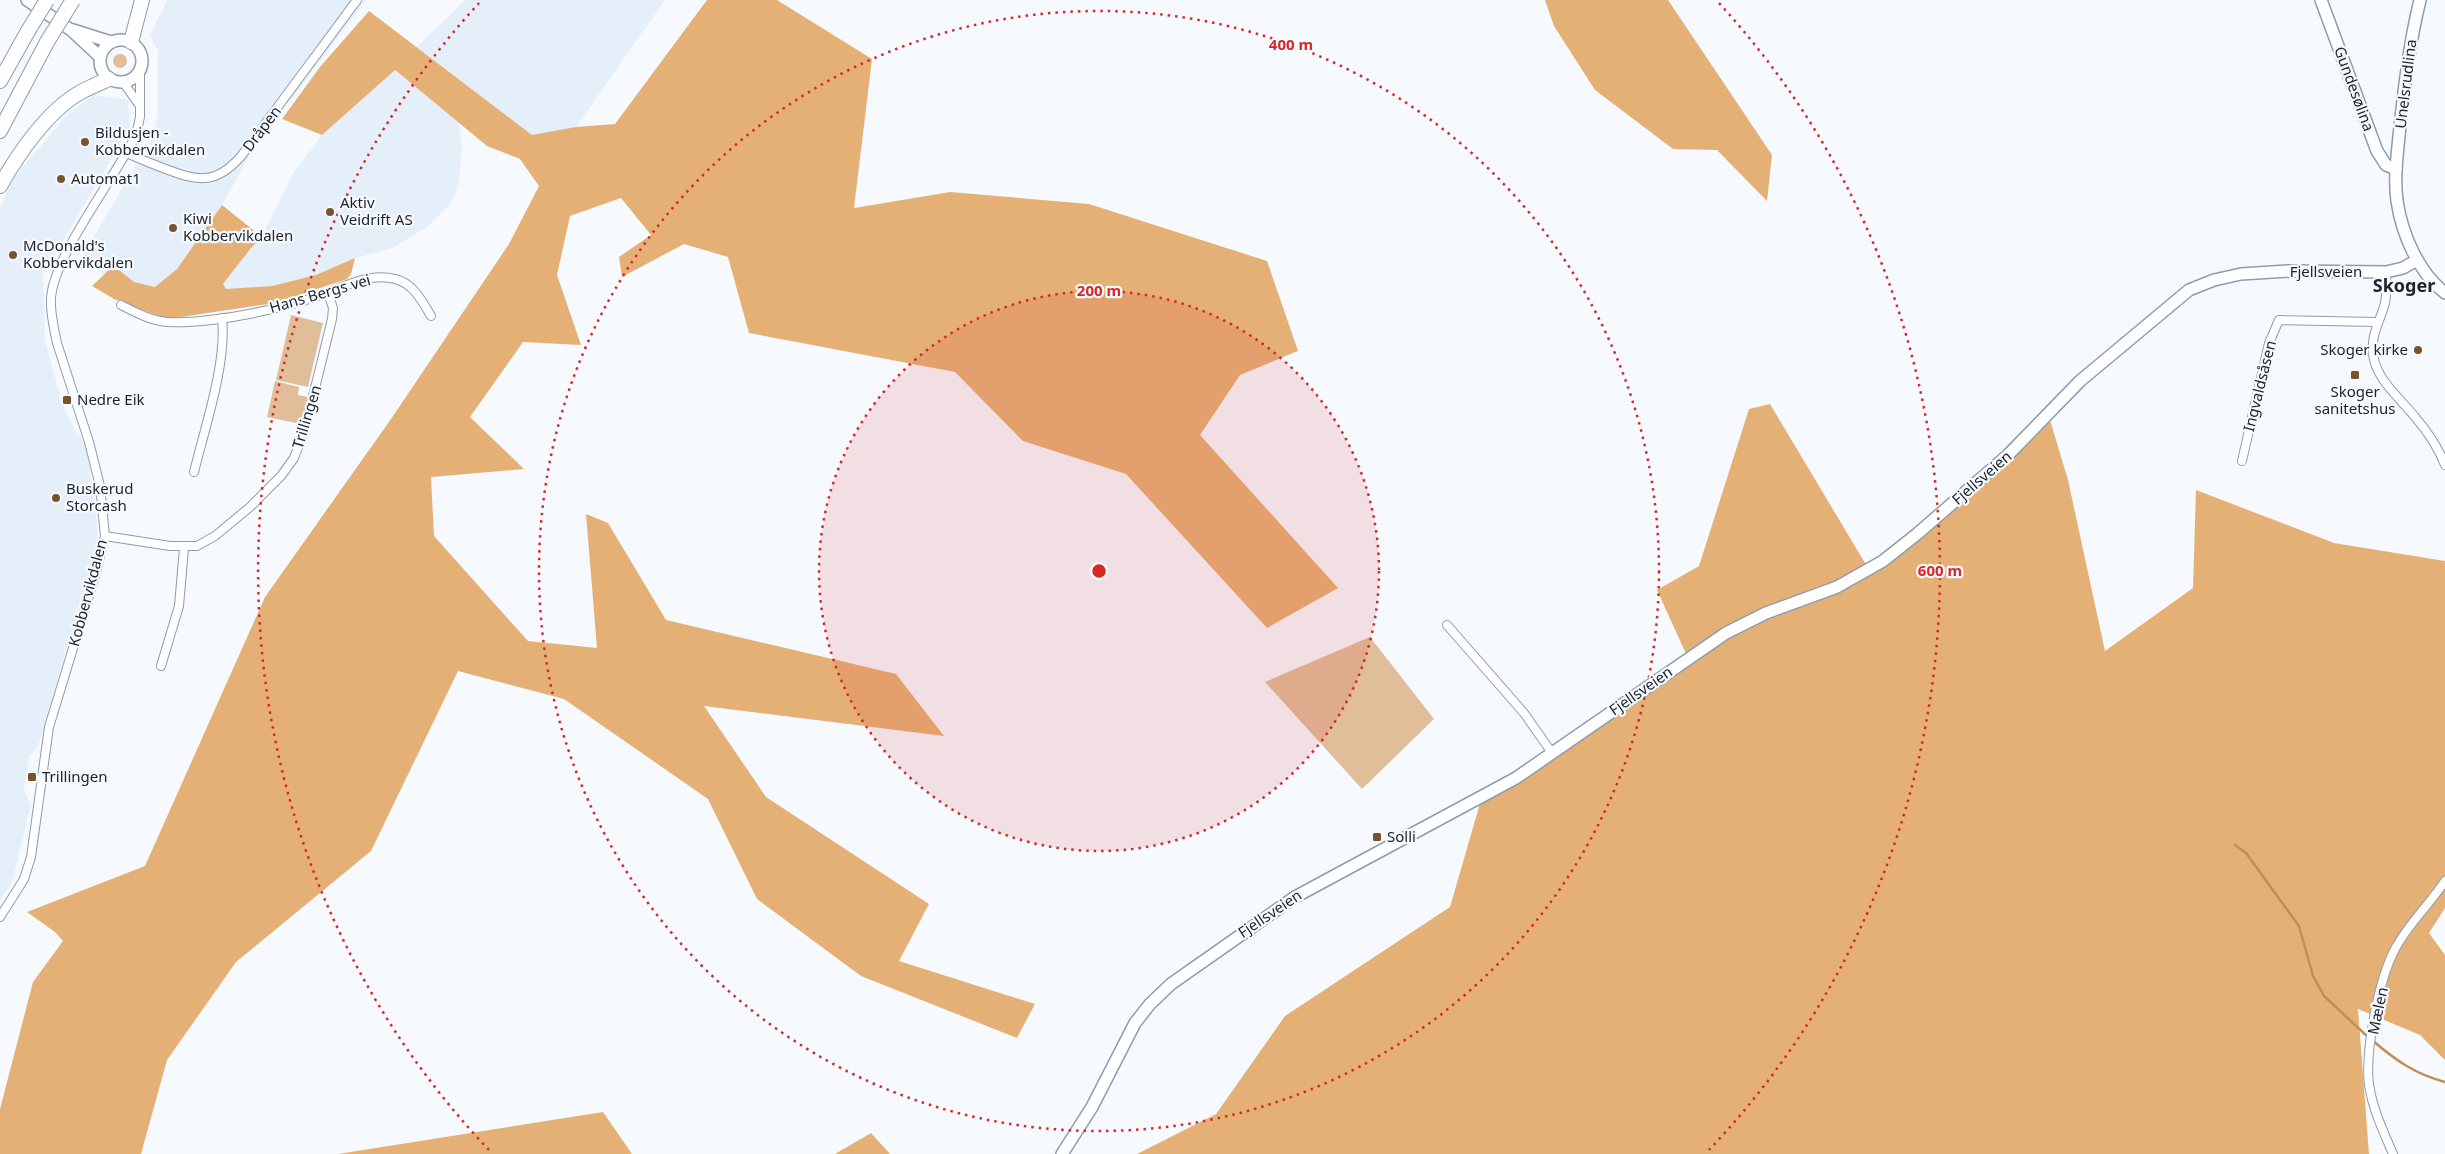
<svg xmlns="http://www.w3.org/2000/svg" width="2445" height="1154" viewBox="0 0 2445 1154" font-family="'Noto Sans',sans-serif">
  <rect width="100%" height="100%" fill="#f6f9fd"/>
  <g fill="#e5effa">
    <path d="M167,0H366L252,151L222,205L177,269L155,287L134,282L119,270H109L104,275L81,259L132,171L148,149L154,134L158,114V51L150,35Z"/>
    <path d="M465,0H665L576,127L533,136L417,47Z"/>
    <path d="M394,70L459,123L462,144L459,181L451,203L428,226L393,248L355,258L316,275L272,286L226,289L223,284L251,248L262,237L292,175L322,135Z"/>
    <path d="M94,95L128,100L130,127L43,275L45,340L61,400L77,435L81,436L88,456L97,524V544L38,746L29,756L24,790L31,805L12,883L0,900V207L14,177L70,112Z"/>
  </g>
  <g fill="#e0be9a">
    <circle cx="120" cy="61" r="7"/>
    <path d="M291,315L323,323L308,387L276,380Z"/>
    <path d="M275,381L299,387L298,395L308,397L301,424L267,417Z"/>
    <path d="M1370,637L1434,719L1362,789L1265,682Z"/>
  </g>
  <g fill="#e5b076" fill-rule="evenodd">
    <path d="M707,0H777L872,59L854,208L950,192L1089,204L1267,261L1298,351L1240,375L1200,435L1338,588L1267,628L1126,474L1023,441L955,372L749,333L728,257L684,244L622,277L619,257L651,235L621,198L570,216L557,275L581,345L523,342L470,417L524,469L431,477L434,536L528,641L597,648L586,514L608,523L666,620L896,674L944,736L704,706L766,797L929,904L899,961L1035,1004L1017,1038L861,976L757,899L708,799L564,699L458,671L371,851L236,962L167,1060L141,1154H0V1109L33,982L63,941L55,932L27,912L145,866L265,597L391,419L509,244L539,186L520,159L487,146L395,70L322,135L282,119L320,67L369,11L532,135L576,127L615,124Z"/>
    <path d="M1545,0H1668L1772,155L1767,201L1717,150L1673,149L1595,90L1554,26Z"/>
    <path d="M222,205L262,237L251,248L223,284L226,289L272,286L316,275L355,258L351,274L347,279L275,303L167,319L114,299L92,286L109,270H119L134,282L155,287L177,269Z"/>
    <path d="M1770,404L1871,573L2050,420L2068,480L2105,651L2193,588L2196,490L2334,543L2445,561V908L2429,933L2445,955V1060L2420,1035L2358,1009L2369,1154H1137L1216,1114L1285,1016L1450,907L1483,793L1578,736L1687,656L1657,590L1699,566L1749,409ZM1857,579L1827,596L1782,614Z"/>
    <path d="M603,1112L632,1154H338Z"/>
    <path d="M871,1133L890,1154H835Z"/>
  </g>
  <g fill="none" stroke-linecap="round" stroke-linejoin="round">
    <g stroke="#c18e54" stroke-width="2.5">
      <path d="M2235,845L2246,853L2299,926L2313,976L2324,996L2368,1037"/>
      <path d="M2372,1040C2395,1060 2415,1074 2445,1082"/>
    </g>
    <defs>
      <g id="street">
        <path d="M123,82L140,106"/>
        <path d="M127,153C139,159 151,163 163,168C197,181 216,186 242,155L357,0"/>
        <path d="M2386,272C2386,282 2387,293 2385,303C2380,322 2371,333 2373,354C2376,380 2400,398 2415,417C2428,432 2438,447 2445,465"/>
        <path d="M121,305C135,312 151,321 168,322C209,324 278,310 318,296C342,288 368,272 395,279C413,283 422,301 431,316"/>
        <path d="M2242,461L2269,343L2279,320L2377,322"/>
        <path d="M194,472C205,427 227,363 222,318"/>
        <path d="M105,536L170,546H197L215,536L250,507L281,476L294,458L305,429L332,319L333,308L328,293"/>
        <path d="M1447,625L1524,713L1552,753"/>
        <path d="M161,666L179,606L184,548"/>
        <path d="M0,917L24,879L31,857L49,727L95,576L105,536L100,486L89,442L57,343C54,328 50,313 51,298C54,255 115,178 136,135L140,117V71"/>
        <path d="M2393,1154C2384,1133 2374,1112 2370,1090C2363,1057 2379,979 2395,949C2408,924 2430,904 2445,881"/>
      </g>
      <g id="secondary">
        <path d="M27,0L71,30L100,57"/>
        <path d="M2321,0L2377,151L2386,165L2396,169"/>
        <path d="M2420,0C2409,45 2404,90 2399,136C2397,157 2394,179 2397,201C2402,234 2418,272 2445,293"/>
        <path d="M73,30L111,42"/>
        <circle cx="121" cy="61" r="21"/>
        <path d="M1062,1154L1092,1107L1135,1023L1150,1004L1171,984L1295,897L1516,778L1726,633L1766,613L1837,587L1883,561L1917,534L2008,455L2080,381L2189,290L2214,280L2241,274L2288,271L2386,272L2403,268L2417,260"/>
      </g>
      <g id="highway">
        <path d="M131,42L142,0"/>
        <path d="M0,81L28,31"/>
        <path d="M0,131L47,42"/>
        <path d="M0,186C18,154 48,110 81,92C90,87 100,83 109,79"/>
      </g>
    </defs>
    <use href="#street" stroke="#8c9daf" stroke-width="10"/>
    <use href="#secondary" stroke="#8c9daf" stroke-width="14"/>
    <use href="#highway" stroke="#8c9daf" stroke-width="16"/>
    <use href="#street" stroke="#fff" stroke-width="8"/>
    <use href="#secondary" stroke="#fff" stroke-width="11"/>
    <use href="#highway" stroke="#fff" stroke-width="14"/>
    <defs>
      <g id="highway-bridge">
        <path d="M28,31L47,0"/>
        <path d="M47,42L73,0"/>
      </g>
    </defs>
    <use href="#highway-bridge" stroke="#8c9daf" stroke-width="16" stroke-linecap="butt"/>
    <use href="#highway-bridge" stroke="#fff" stroke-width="14"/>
  </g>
  <circle cx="1099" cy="571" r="280" fill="#d62828" fill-opacity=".12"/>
  <g fill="none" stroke="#d62828" stroke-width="2.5" stroke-dasharray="2.5 5">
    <circle cx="1099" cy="571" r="280"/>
    <circle cx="1099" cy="571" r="560"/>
    <path d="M489 1150A841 841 0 0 1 479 3M1719 3A841 841 0 0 1 1709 1150"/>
  </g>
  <g fill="#77542c" stroke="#f6f9fd" stroke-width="2">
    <circle cx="85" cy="142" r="5"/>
    <circle cx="61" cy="179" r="5"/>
    <circle cx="330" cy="212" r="5"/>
    <circle cx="173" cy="228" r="5"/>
    <circle cx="13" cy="255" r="5"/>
    <circle cx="2418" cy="350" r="5"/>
    <rect x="2350" y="370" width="10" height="10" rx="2.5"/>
    <rect x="62" y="395" width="10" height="10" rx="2.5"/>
    <circle cx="56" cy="498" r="5"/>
    <rect x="27" y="772" width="10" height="10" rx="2.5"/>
    <rect x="1372" y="832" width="10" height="10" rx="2.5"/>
  </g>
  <g text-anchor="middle" stroke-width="4.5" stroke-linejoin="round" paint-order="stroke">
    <g font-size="15" fill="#1c232a" stroke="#f6f9fd">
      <text transform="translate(2406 84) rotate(-83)" y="5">Unelsrudlina</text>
      <text transform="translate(2354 89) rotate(70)" y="5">Gundesølina</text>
      <text transform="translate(262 129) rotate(-53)" y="5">Dråpen</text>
      <text x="2326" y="277">Fjellsveien</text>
      <text transform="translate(320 294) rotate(-16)" y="5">Hans Bergs vei</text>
      <text transform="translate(2260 386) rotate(-76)" y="5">Ingvaldsåsen</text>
      <text transform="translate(307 417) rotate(-73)" y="5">Trillingen</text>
      <text transform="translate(1982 478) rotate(-41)" y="5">Fjellsveien</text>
      <text transform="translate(88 593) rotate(-75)" y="5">Kobbervikdalen</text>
      <text transform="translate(1641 691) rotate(-35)" y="5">Fjellsveien</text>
      <text transform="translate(1270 914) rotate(-34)" y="5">Fjellsveien</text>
      <text transform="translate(2378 1011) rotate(-78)" y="5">Mælen</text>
    </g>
    <g font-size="15" fill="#1c232a" stroke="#f6f9fd" text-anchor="start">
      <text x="95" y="138">Bildusjen -<tspan x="95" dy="17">Kobbervikdalen</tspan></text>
      <text x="71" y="184">Automat1</text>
      <text x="340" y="208">Aktiv<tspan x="340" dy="17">Veidrift AS</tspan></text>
      <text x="183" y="224">Kiwi<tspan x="183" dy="17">Kobbervikdalen</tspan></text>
      <text x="23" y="251">McDonald's<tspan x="23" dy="17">Kobbervikdalen</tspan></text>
      <text x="2408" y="355" text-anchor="end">Skoger kirke</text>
      <text x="2355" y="397" text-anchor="middle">Skoger<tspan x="2355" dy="17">sanitetshus</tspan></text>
      <text x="77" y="405">Nedre Eik</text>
      <text x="66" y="494">Buskerud<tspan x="66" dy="17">Storcash</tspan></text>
      <text x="42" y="782">Trillingen</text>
      <text x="1387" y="842">Solli</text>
    </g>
    <g font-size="18" font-weight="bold" fill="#1c232a" stroke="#f6f9fd">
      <text x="2404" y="292">Skoger</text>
    </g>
  </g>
  <circle cx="1099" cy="571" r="8" fill="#d62828" stroke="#f6f9fd" stroke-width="2.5"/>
  <g font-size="15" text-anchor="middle" font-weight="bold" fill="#d62828" stroke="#f6f9fd" stroke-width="4.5" stroke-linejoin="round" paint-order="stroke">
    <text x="1291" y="50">400 m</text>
    <text x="1099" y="296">200 m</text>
    <text x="1940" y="576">600 m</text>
  </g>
</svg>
